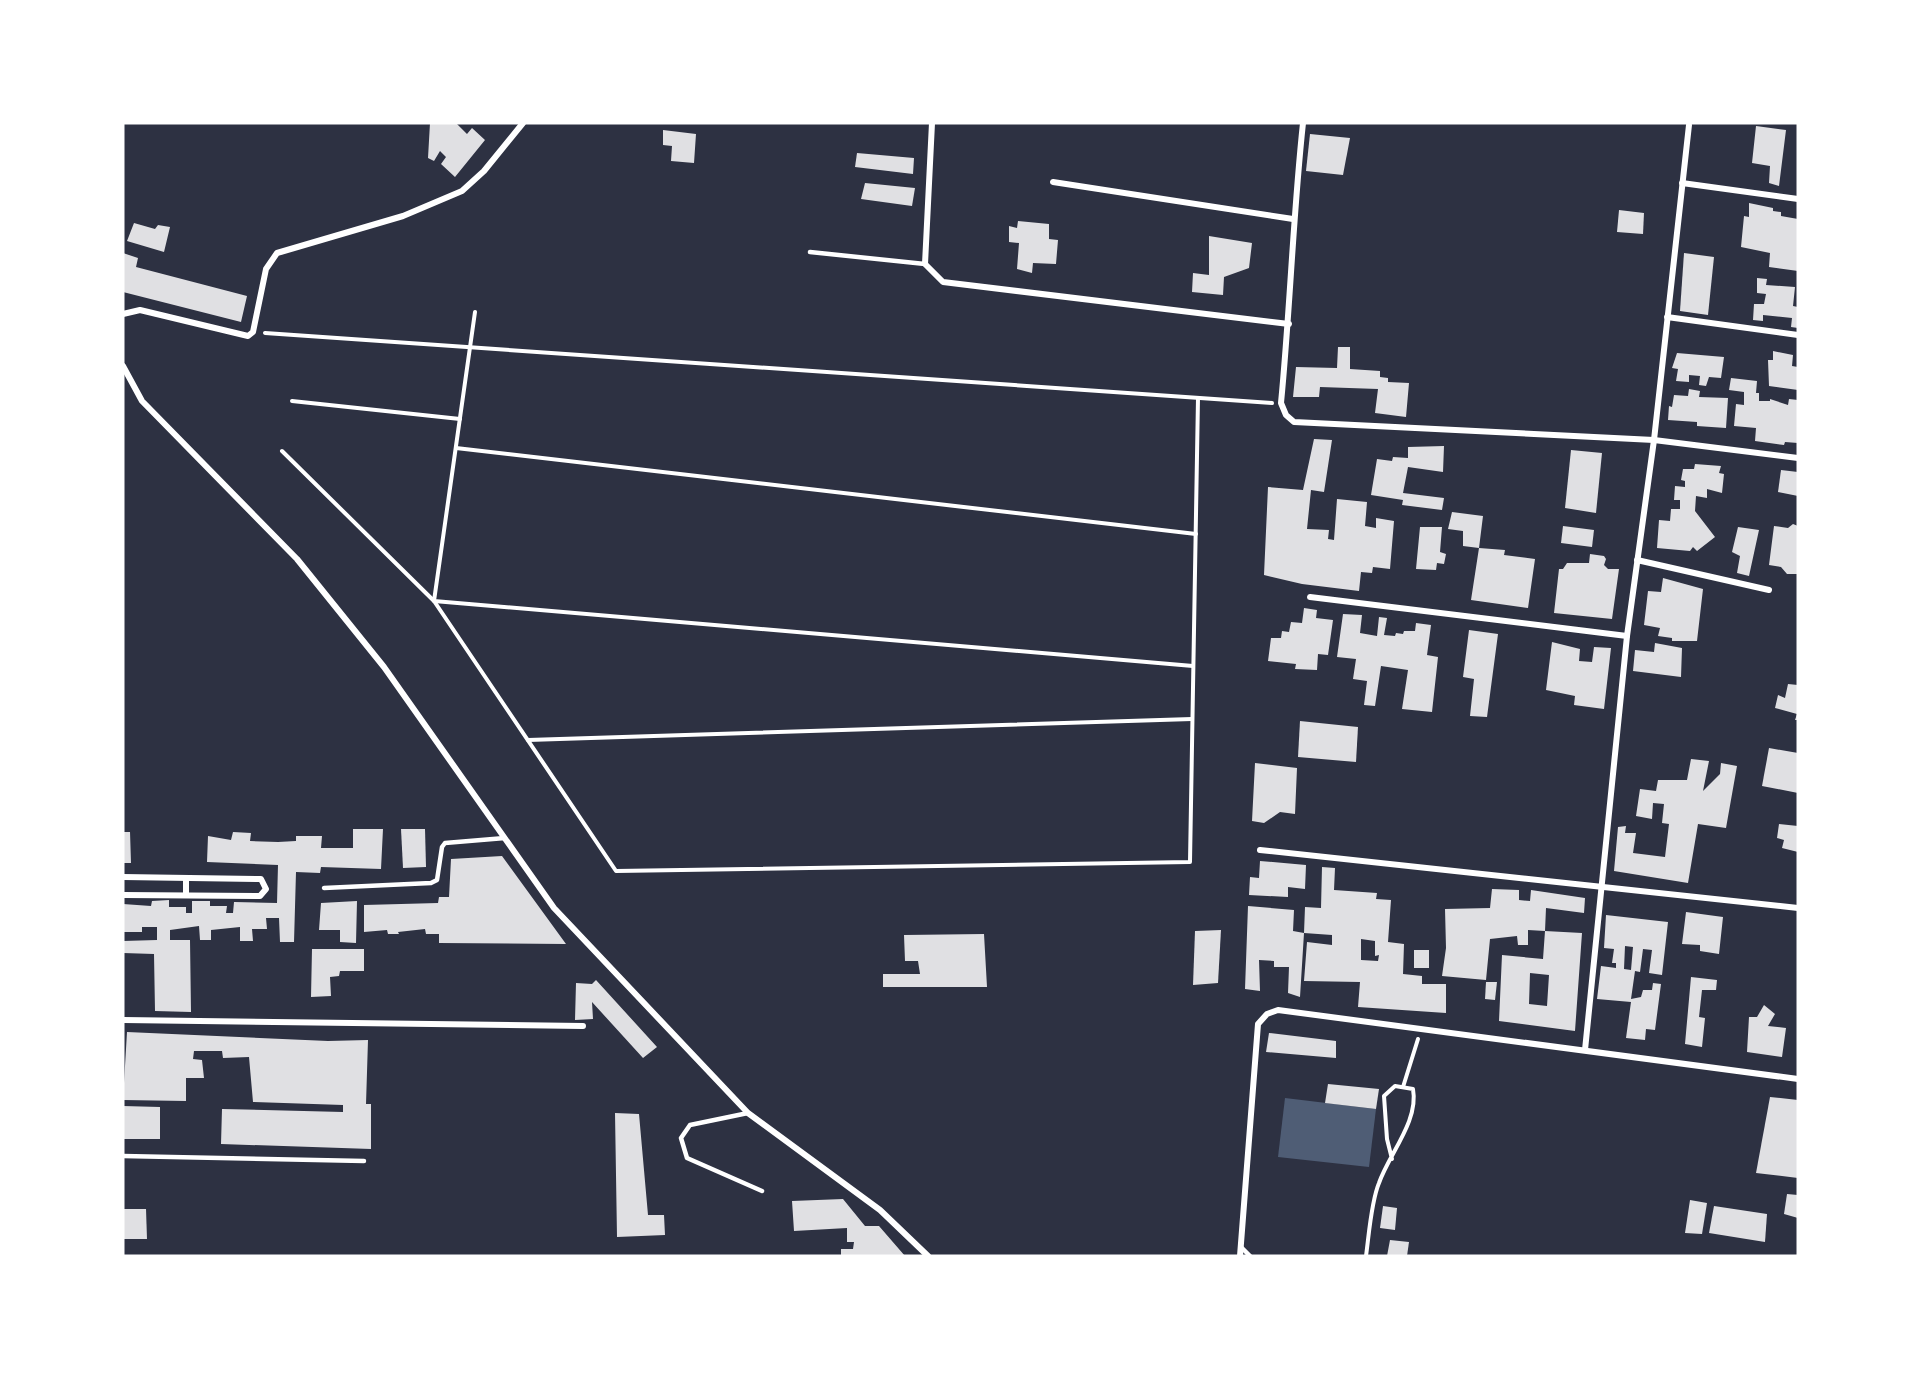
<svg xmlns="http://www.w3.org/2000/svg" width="1921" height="1379" viewBox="0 0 1921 1379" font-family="'Roboto Serif',serif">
  <rect width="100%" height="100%" fill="#2d3142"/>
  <path fill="#4f5d75" d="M1285,1098L1376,1109L1369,1167L1278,1157Z"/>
  <g fill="#e0e0e3" fill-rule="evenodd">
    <path d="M430,123H456L467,134L472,128L485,140L455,177L441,164L446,157L440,151L434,161L428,158Z"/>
    <path d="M1756,126L1786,130L1779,186L1769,183L1770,166L1752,163Z"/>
    <path d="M663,130L696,134L694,163L671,161L672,146L663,145Z"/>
    <path d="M1310,134L1350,138L1343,175L1306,171Z"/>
    <path d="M857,153L914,158L913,174L855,167Z"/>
    <path d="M865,183L915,188L912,206L861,199Z"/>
    <path d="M1749,203L1773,208V211L1781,212V216L1798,219V271L1769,267L1770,253L1741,247L1744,216L1749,217Z"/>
    <path d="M1619,210L1644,213L1643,234L1617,232Z"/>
    <path d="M1018,221L1049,224V239L1058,240L1056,264L1033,263L1032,273L1017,269L1019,243L1009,242V226L1017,228Z"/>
    <path d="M134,223L155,229L158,225L170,227L164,252L127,241Z"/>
    <path d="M1209,236L1252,243L1249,268L1224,277L1223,295L1192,292L1193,273L1209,275Z"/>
    <path d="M123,253L138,258L136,267L247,296L241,322L123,292Z"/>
    <path d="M1684,253L1714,257L1708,315L1680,311Z"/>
    <path d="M1757,278L1767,279L1766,285L1795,287L1793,306L1798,307V328L1791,327L1792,318L1763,315V321L1753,320L1754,304H1764L1766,294L1757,293Z"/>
    <path d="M1338,347H1350V369L1380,371V377L1388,378V382L1409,383L1406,417L1375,413L1378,389L1320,387L1319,397H1293L1296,367L1337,368Z"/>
    <path d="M1773,351L1793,355L1792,366L1798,367V390L1769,386L1768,360H1773Z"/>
    <path d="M1677,353L1724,357L1721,378L1709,377L1706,386L1699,385L1700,376L1689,375V382L1676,381L1678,369L1672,368Z"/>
    <path d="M1731,378L1757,381L1756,393H1759V401H1770V399L1788,405L1789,399L1798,400V443L1785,442L1784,445L1755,441L1756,428L1734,426L1736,404L1744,405V392L1729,390Z"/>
    <path d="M1689,389L1700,391L1699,397L1728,398L1726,428L1697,426V422L1668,420L1669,406L1672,407L1674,395L1688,396Z"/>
    <path d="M1314,439L1332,440L1324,492L1311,490L1307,529L1329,530L1328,539L1334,540L1337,499L1367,502L1365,526L1376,528V518L1394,521L1390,569L1373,567L1372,573L1361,572L1359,591L1302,584L1264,575L1268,487L1303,490Z"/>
    <path d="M1444,446L1443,472L1408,467L1403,493L1444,498L1442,510L1402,505L1403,500L1371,495L1377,459L1392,461L1393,457L1408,458V447Z"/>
    <path d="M1571,450L1602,453L1596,513L1565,508Z"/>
    <path d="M1695,464L1721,466L1719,473L1724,474L1722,493L1707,489V498L1696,496L1695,511L1715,537L1697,551L1693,547L1690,551L1657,548L1659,520L1670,521L1671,509H1680V500H1674L1675,486L1685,487V481L1681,480L1683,469H1694Z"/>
    <path d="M1781,470L1798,472V496L1778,492Z"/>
    <path d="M1452,512L1483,516L1479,548L1505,550L1504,555L1535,559L1528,608L1471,600L1479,548L1463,546V531L1448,529Z"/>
    <path d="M1793,524L1798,526V574H1787L1781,567L1769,565L1774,526L1788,528Z"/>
    <path d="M1563,526L1594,530L1592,547L1561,543Z"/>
    <path d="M1420,527H1442L1440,552L1446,554L1444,564L1437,563L1436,570L1416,569Z"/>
    <path d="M1738,527L1759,530L1749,576L1737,573L1740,556L1732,552Z"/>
    <path d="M1590,554L1604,556L1606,559L1604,565L1608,569H1619L1612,619L1554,613L1559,569H1563L1567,563H1589Z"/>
    <path d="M1663,578L1703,589L1697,641H1672V638L1658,636L1660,628L1644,625L1648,591L1661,592Z"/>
    <path d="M1304,608L1317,610L1316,618L1333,620L1328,655L1318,654L1317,670L1295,669L1296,664L1268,661L1271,638H1281L1282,631L1289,632L1291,622L1302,623Z"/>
    <path d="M1343,614L1362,615L1360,633L1377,636L1379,617L1387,618L1384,635L1395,636L1396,633L1403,634L1404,631H1415L1416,623L1431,625L1427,655L1438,657L1432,712L1402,709L1408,670L1381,666L1375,706L1364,705L1367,681L1353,679L1356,659L1337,657Z"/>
    <path d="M1469,630L1498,634L1487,717L1470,716L1474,679L1463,677Z"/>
    <path d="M1552,642L1580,649L1579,661L1592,662L1594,647L1611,648L1604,709L1574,705L1575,696L1546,690Z"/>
    <path d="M1655,643L1682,648L1681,677L1633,671L1635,650L1654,652Z"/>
    <path d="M1788,684L1798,685V720H1795L1797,714L1775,708L1778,695L1785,698Z"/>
    <path d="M1300,721L1358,727L1356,762L1298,757Z"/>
    <path d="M1769,748L1798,753V793L1762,786Z"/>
    <path d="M1691,759L1709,761L1703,791L1720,774L1721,763L1737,766L1726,828L1698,824L1688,883L1614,871L1618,827L1626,826L1625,833H1636L1633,853L1665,857L1669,824L1662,823L1664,804L1653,803L1652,819L1636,816L1640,789L1656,791L1658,780H1687Z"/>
    <path d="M1255,763L1297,768L1295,814L1280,812L1264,823L1252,821Z"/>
    <path d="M1779,824L1798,826V852L1782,848L1784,840L1777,838Z"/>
    <path d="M353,829H383L381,869L321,867L320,873L296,872L294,942H280L279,918H266L267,929H252L253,941H240V927L211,930V940H200L199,926L170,930V940H190L191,1012L155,1011L154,954L123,953V941L157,940V927H142V932H123V904L151,906L152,901L169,900V907H186V913H192V901H210V906H227L226,913H233L234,902L277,903L278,865L207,862L208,836L231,840L233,832L251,833L250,841L278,842L296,841V836H322L321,848H353Z"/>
    <path d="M401,829H425L426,867L403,868Z"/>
    <path d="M123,832H130L131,863H123Z"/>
    <path d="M502,856L566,944L439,943V934H426L425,929L398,932L399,934H388L387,930L364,932V905L438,903L439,897H449L451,859Z"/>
    <path d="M1260,861L1306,865L1305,889L1288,887V897L1249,895L1250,877L1259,878Z"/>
    <path d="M1322,867L1335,868L1334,890L1377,893L1376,899L1391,900L1388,942L1404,944L1403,974L1422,976V984H1446V1013L1358,1007L1360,982L1304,981L1307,942L1332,945V935L1304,933L1305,907L1321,908ZM1361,939L1375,941V956L1379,955L1378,961L1361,960Z"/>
    <path d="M1492,889L1519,890V900L1530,901L1531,890L1585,898L1584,913L1546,908L1545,931L1528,930V945H1518L1517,936L1490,939L1486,980L1442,976L1446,948L1445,909L1490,908Z"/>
    <path d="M357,901L356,943L340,942V930H319L321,903Z"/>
    <path d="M1248,906L1294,910L1293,931L1304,933L1300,997L1288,993L1289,967H1274V961L1259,960L1260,991L1245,989Z"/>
    <path d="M1686,912L1723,917L1719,954L1700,951V945L1682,944Z"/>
    <path d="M1606,915L1668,922L1662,975L1649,973L1652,950L1643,949L1640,972L1635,971L1631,999L1641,997L1643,990H1652L1653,983L1661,984L1655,1030L1646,1029L1645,1040L1626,1038L1631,1002L1597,999L1601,966L1616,968V963H1612L1614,949L1604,948ZM1625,946L1633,947L1631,970L1624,969Z"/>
    <path d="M1221,930L1218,983L1193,985L1195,931Z"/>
    <path d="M1545,931L1582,933L1575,1031L1499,1021L1502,955L1543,959ZM1530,973L1549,975L1547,1006L1529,1004Z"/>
    <path d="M984,934L987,987H883V974H920L918,961H905L904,935Z"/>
    <path d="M312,949H364V971H340L339,976L330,977L331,996L311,997Z"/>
    <rect x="1414" y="950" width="15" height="18"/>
    <path d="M1691,977L1717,980L1716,990H1702L1699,1017L1705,1018L1702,1047L1685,1044Z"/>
    <path d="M596,980L657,1047L643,1058L592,1002L593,1019L575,1020L576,983L592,984Z"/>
    <path d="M1486,982H1497L1495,1000L1485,999Z"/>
    <path d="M1764,1005L1775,1014L1768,1026L1786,1028L1782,1057L1747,1052L1749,1017H1757Z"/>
    <path d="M127,1032L328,1041L368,1040L366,1104H371V1149L221,1144L222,1109L343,1112V1105L253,1102L249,1057L223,1058L222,1051H194L193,1059L202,1060L204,1078H186V1101L123,1100Z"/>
    <path d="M1269,1033L1336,1041V1058L1266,1052Z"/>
    <path d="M1328,1084L1379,1089L1376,1109L1325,1103Z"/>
    <path d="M1770,1097L1798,1100V1178L1756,1173Z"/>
    <path d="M123,1106L160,1107V1139H123Z"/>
    <path d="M615,1113L639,1114L648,1215H664L665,1235L617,1237Z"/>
    <path d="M1787,1194L1798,1195V1218L1784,1214Z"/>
    <path d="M843,1199L865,1226H879L905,1256H841V1249H853L854,1242H847V1228L794,1231L792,1201Z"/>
    <path d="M1690,1200L1707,1203L1702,1234L1685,1233Z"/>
    <path d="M1383,1206L1397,1208L1395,1230L1380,1228Z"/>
    <path d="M1714,1206L1767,1214L1765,1242L1709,1233Z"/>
    <path d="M123,1209H146L147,1239H123Z"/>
    <path d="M1390,1240L1409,1242L1407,1256H1387Z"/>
  </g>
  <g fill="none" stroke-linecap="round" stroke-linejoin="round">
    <g stroke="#fff" stroke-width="4">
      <path d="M475,312L434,601L616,871L1190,862L1198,398"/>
      <path d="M265,333L1272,403"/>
      <path d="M292,401L460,419"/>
      <path d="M456,448L1196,534"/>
      <path d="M282,451L434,601L1193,666"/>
      <path d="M528,740L1192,719"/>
      <path d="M1403,1087L1418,1039"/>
      <path d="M1366,1256C1369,1235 1371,1202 1379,1183C1389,1154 1419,1121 1413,1089L1395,1086L1384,1096L1387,1139L1392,1159"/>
    </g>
    <g stroke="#fff" stroke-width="4.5">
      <path d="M810,252L925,264"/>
      <path d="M324,888L431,883L437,880L442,847L445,843L505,838"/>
      <path d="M748,1113L690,1125L681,1138L687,1158L762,1191"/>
      <path d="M123,1156L364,1161"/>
      <path d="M1241,1247L1250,1256"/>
    </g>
    <g stroke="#fff" stroke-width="6">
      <path d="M932,123L925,264L943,282L1289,324"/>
      <path d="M1303,123C1293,216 1290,310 1281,403L1286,415L1294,422L1654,440L1798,458"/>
      <path d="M1053,182L1293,219"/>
      <path d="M1682,183L1798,199"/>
      <path d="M123,314L140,310L248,336L253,332L266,269L277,253L403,216L462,191L484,171L523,123"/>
      <path d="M1667,317L1798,335"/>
      <path d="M123,366L142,401L297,559L384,667L554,908L748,1113L880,1210L928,1256"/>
      <path d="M1637,560L1769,590"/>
      <path d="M1310,597L1627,636"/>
      <path d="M1260,850L1798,908"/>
      <path d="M123,877L261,879L266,889L260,896L123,895"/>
      <path d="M186,878V895"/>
      <path d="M123,1020L583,1026"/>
      <path d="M1585,1050L1627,636L1654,440L1689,125"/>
      <path d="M1240,1256L1258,1024L1267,1014L1278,1010L1798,1079"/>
    </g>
  </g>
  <rect width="1921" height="1379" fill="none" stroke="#ffffff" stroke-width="249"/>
</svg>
